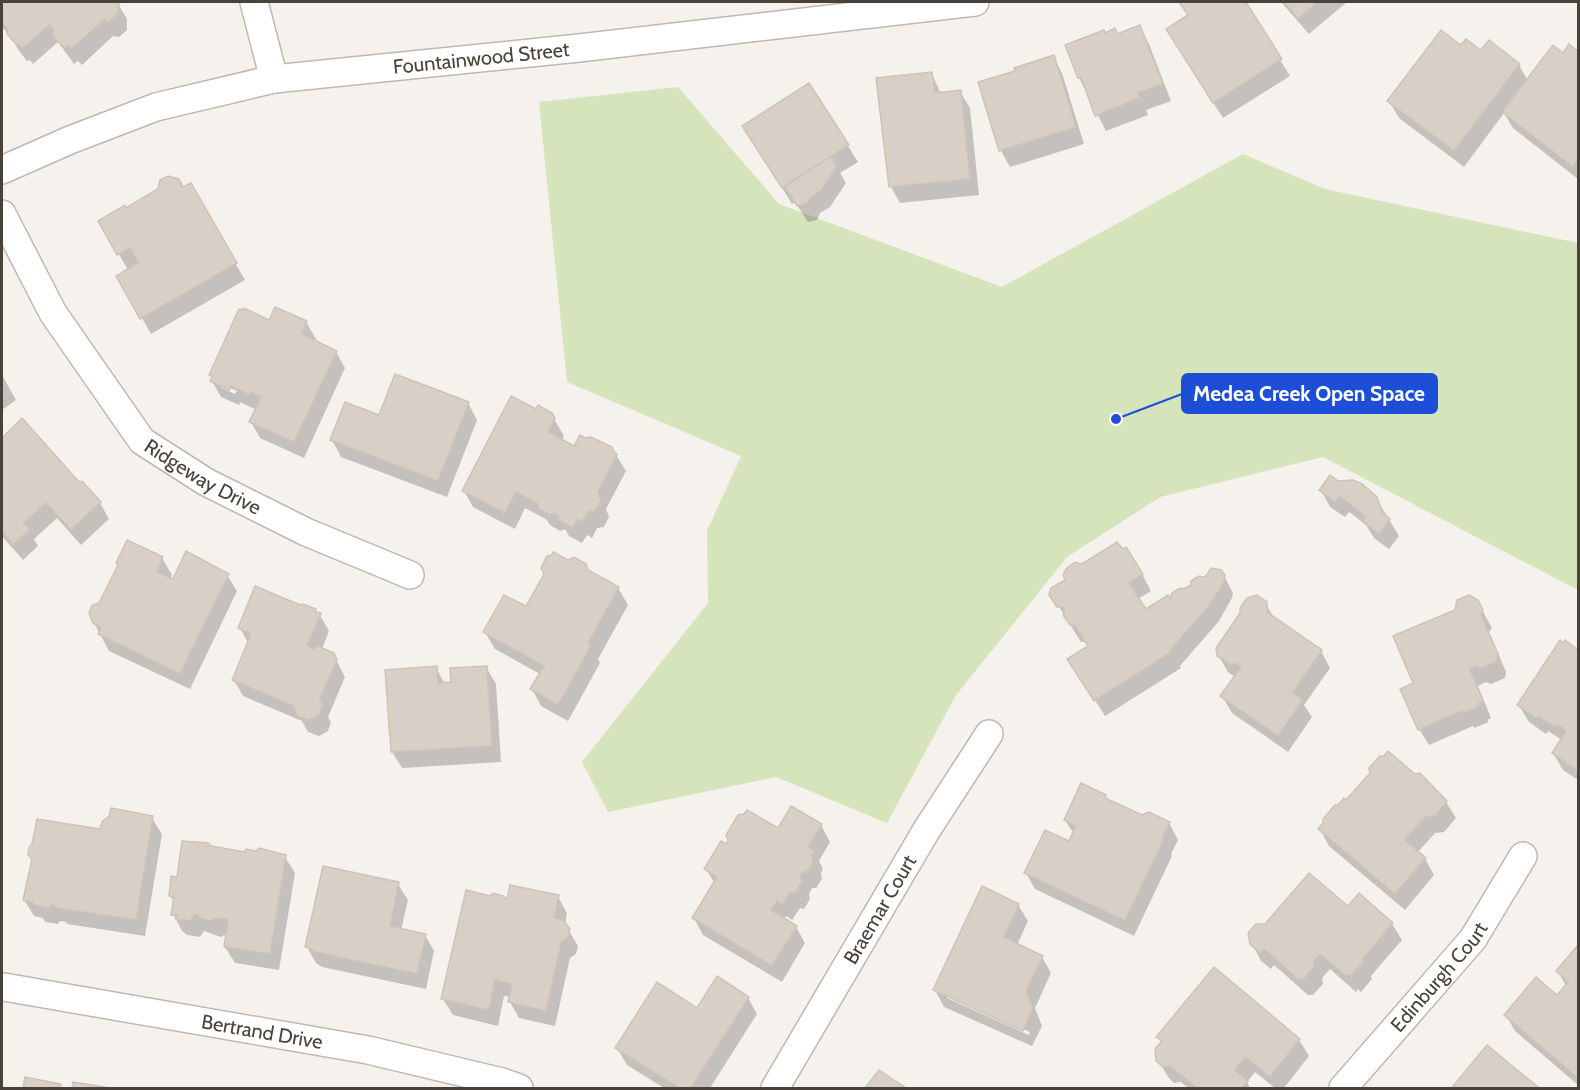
<svg xmlns="http://www.w3.org/2000/svg" width="1580" height="1090" viewBox="0 0 1580 1090" font-family="Cabin,sans-serif">
  <rect width="100%" height="100%" fill="#f5f1ed"/>
  <path fill="#d5e4ba" d="M678,87L779,204L1002,287L1243,154L1325,189L1578,243V590L1323,457L1160,497L1067,557L956,695L887,823L776,777L608,812L582,762L708,603L707,531L741,456L567,382L539,102Z"/>
  <g fill="#0003" fill-rule="evenodd">
    <path d="M2,2H117L127,19V30L119,37L113,36L82,65L78,61L74,64L58,42L33,64L30,60L27,61L19,51L11,37L2,27Z"/>
    <path d="M1180,2H1244L1290,76L1223,118L1177,46L1189,16Z"/>
    <path d="M1281,2H1347L1309,34Z"/>
    <path d="M1139,27L1149,44L1171,101L1146,110L1148,115L1106,131L1079,78L1067,46L1105,34L1118,35Z"/>
    <path d="M1570,46L1578,53V179L1513,128L1504,113L1464,167L1399,118L1389,101L1462,47L1519,65L1528,81L1563,55Z"/>
    <path d="M1053,57L1062,73L1084,144L1010,167L1001,151L980,83L1017,72Z"/>
    <path d="M932,74L941,94L960,92L970,108L979,195L900,203L891,187L878,80Z"/>
    <path d="M809,85L858,162L840,173L846,183L830,207L820,213L817,220L808,222L795,202L792,204L754,143Z"/>
    <path d="M190,185L245,280L151,334L118,276L128,270L100,221Z"/>
    <path d="M270,322H306L316,339L314,342L336,352L345,368L304,458L260,438L251,422L257,410L240,402L239,405L221,397L212,381L211,375ZM220,384L237,391L235,394L220,387Z"/>
    <path d="M2,375L16,400L2,410Z"/>
    <path d="M468,403L477,420L447,497L341,457L332,440L380,417Z"/>
    <path d="M551,414L564,436L561,441L575,448L616,455L626,471L606,509L609,517L604,527L597,528L592,538L587,535L582,543L569,536L565,529L560,531L550,525L546,519L525,508L515,529L473,507L464,491Z"/>
    <path d="M22,421L80,485L100,503L109,519L81,545L57,518L34,539L38,546L23,560L2,536V440Z"/>
    <path d="M1337,482L1376,498L1399,536L1389,549L1374,538L1366,525L1349,512L1345,517L1330,507L1321,490Z"/>
    <path d="M162,558L172,575L170,579L227,575L237,591L190,689L109,651L94,623L101,605Z"/>
    <path d="M568,562L618,588L628,605L598,659L600,663L568,721L541,706L532,689L540,674L495,649L485,632L526,608Z"/>
    <path d="M1142,574L1151,591L1138,599L1145,611L1170,602L1185,591L1224,576L1233,593L1232,598L1219,621L1180,666L1181,668L1105,716L1079,675L1089,647L1086,642H1081L1051,594Z"/>
    <path d="M1477,601L1492,628L1489,632L1506,672L1505,678L1491,684L1486,682L1478,686L1491,718L1487,720L1489,722L1474,728L1473,726L1429,745L1419,729L1415,684Z"/>
    <path d="M1265,603L1275,619L1321,651L1330,668L1304,705L1312,717L1288,752L1232,713L1222,696L1235,677L1228,672L1218,655Z"/>
    <path d="M317,614L320,615L329,631L322,649L333,654L345,677L328,717L331,722L328,731L319,736L308,732L302,721L243,696L234,680L249,644L240,628Z"/>
    <path d="M1565,643L1578,652V780L1563,770L1553,753L1562,740L1548,731L1546,734L1529,722L1519,705Z"/>
    <path d="M486,667L496,684L501,762L402,768L392,752L387,671L436,668L445,684L452,683Z"/>
    <path d="M1105,796L1108,801L1142,817L1169,823L1178,840L1171,854L1172,856L1134,936L1035,889L1026,873L1070,843L1074,834L1065,820Z"/>
    <path d="M1347,802H1446L1456,818L1444,832L1435,833L1417,853L1425,859L1434,875L1405,910L1329,846L1320,829Z"/>
    <path d="M111,817L152,818L162,834L145,936L67,924L66,922L60,921L58,924L45,922L43,918L34,916L24,900L102,831Z"/>
    <path d="M821,825L830,842L819,861L823,869L821,873L822,879L816,888H812L809,894L810,899L804,909L800,908L792,920L786,916L784,920L796,927L805,943L782,982L703,935L694,918L715,884L706,869L727,846L778,830Z"/>
    <path d="M210,847L246,854L285,857L295,873L279,970L235,963L225,947L227,934L221,937L204,931L200,937L187,935L182,931L173,914L175,903L170,896L179,879Z"/>
    <path d="M398,884L408,900L401,930L425,935L434,951L426,989L322,967L316,963L307,947Z"/>
    <path d="M558,897L567,913L565,924L578,946L576,954L570,958L555,1026L519,1018L510,1002L511,997L504,996L498,1026L453,1015L443,999L508,902Z"/>
    <path d="M1018,905L1028,921L1017,945L1042,957L1051,973L1035,1008L1042,1026L1032,1046L944,1007L935,990ZM947,995L1030,1032L1029,1035L947,998Z"/>
    <path d="M1348,908L1392,924L1402,940L1371,976L1372,979L1361,992L1358,989L1356,992L1330,969L1322,978L1323,984L1313,995H1308L1274,965L1271,969L1261,961L1252,944Z"/>
    <path d="M1578,947V1085L1515,1031L1506,1015L1557,997L1566,986L1558,971Z"/>
    <path d="M748,998L757,1014L710,1088H664L627,1065L617,1048L697,1010Z"/>
    <path d="M1158,1037L1299,1040L1309,1056L1284,1088H1275L1255,1072L1247,1082L1250,1088H1188L1181,1082L1174,1083L1168,1077L1158,1060L1162,1044Z"/>
    <path d="M1487,1047L1536,1088H1456L1455,1086Z"/>
    <path d="M26,1079L60,1085L62,1088H24Z"/>
  </g>
  <g fill="#d8cfc6" stroke="#cfc3b7" stroke-width="1.5">
    <path d="M2,2H119L118,13L109,22L104,20L71,49L68,45L64,48L52,35L54,30L49,25L23,48L19,45H17L7,34L8,30L2,23Z"/>
    <path d="M1179,2H1246L1282,59L1213,103L1166,29L1188,15Z"/>
    <path d="M1284,2H1318L1298,19Z"/>
    <path d="M1140,25L1163,84L1138,93L1140,98L1095,116L1081,77L1078,78L1065,45L1104,30L1105,33L1115,28L1117,34Z"/>
    <path d="M1441,30L1461,45L1466,39L1481,50L1489,40L1520,64L1454,151L1387,101Z"/>
    <path d="M1569,44L1578,51V159L1573,167L1502,112L1553,45L1563,53Z"/>
    <path d="M1054,55L1076,127L999,151L978,82L1015,71L1014,68Z"/>
    <path d="M932,72L935,93L961,90L970,179L889,187L876,78Z"/>
    <path d="M809,83L849,145L782,188L742,126Z"/>
    <path d="M831,156L837,166L821,191L811,197L808,203L797,206L785,187Z"/>
    <path d="M168,176L179,179L183,187L191,183L237,263L140,319L116,276L138,263L130,248L117,255L98,221L125,205L126,208L158,189L160,180Z"/>
    <path d="M275,307L307,321L302,334L337,351L294,442L249,422L261,397L251,392L250,395L231,386L229,390L210,381L212,376L209,375L239,309L243,310L244,308L269,320Z"/>
    <path d="M395,374L469,402L438,481L330,440L345,402L379,415Z"/>
    <path d="M511,396L536,409L538,405L552,413L555,418L548,432L574,446L580,435L585,438L591,437L612,447L614,452L617,454L598,492L601,500L595,511L588,512L582,522L577,519L573,528L558,520L560,516L554,513L550,515L539,509L538,504L516,492L505,513L462,491Z"/>
    <path d="M22,418L80,483L82,481L101,502L71,530L46,503L24,523L30,529L13,545L2,532V438Z"/>
    <path d="M1330,475L1338,481L1353,480L1362,484L1377,497L1382,512L1390,519L1379,534L1363,521L1366,517L1339,496L1335,502L1319,490Z"/>
    <path d="M127,540L163,557L157,572L173,579L186,551L229,574L180,674L98,634L101,628L93,623L89,613L92,605L99,603L118,565L116,563Z"/>
    <path d="M1117,542L1123,549L1126,547L1143,574L1129,583L1146,609L1168,595L1170,599L1172,593L1180,588L1184,589L1191,585V581L1199,576L1203,577L1206,576L1211,568L1221,570L1225,575L1224,582L1210,605L1171,649L1173,651L1094,701L1067,659L1088,646L1075,626L1070,625L1063,615L1065,610L1063,607H1057L1049,595L1051,588L1065,580L1063,575L1066,569L1075,562L1082,564Z"/>
    <path d="M553,552L568,560L574,557L586,564L588,570L619,587L588,643L591,646L558,705L530,689L544,666L483,632L504,595L526,606L544,574L541,568L547,556L552,555Z"/>
    <path d="M255,586L300,605L303,604L316,609V612L321,613L307,646L313,649L318,646L334,653L337,660L320,699L323,705L319,715L309,720L297,716L294,706L232,680L251,634L238,628Z"/>
    <path d="M1257,595L1267,602V612L1322,650L1293,692L1303,700L1278,736L1220,696L1241,667L1236,663L1231,665L1217,656L1216,648L1240,613V608L1247,598Z"/>
    <path d="M1469,595L1478,600L1483,610L1481,615L1498,654L1496,662L1481,668L1476,666L1470,669L1483,701L1479,703L1480,706L1464,713L1462,711L1418,730L1400,689L1413,683L1393,636L1455,610L1457,600Z"/>
    <path d="M1560,640L1564,643L1565,640L1578,650V771L1552,753L1566,731L1557,724L1555,727L1538,716L1536,718L1517,705Z"/>
    <path d="M437,666L438,683L451,682L450,668L487,666L492,746L391,752L385,670Z"/>
    <path d="M1388,751L1415,774L1420,773L1447,801L1435,816L1425,817L1405,840L1426,858L1395,894L1318,829L1323,823V819L1335,805H1338L1344,798L1346,800L1370,773L1369,768L1380,756H1384Z"/>
    <path d="M1081,783L1106,795L1105,798L1142,815L1149,812L1170,822L1162,838L1164,839L1125,921L1024,873L1045,830L1069,841L1076,826L1064,820Z"/>
    <path d="M791,806L822,824L808,847L815,851L812,856L813,861L807,872H803L800,876L802,882L795,893L790,892L782,905L777,901L771,910L797,926L772,966L692,918L717,877L704,869L721,841L726,844L728,840L726,835L738,815L744,814L747,810L778,828Z"/>
    <path d="M111,808L153,816L136,920L56,908V906L51,905L49,908L34,905L32,902L23,900L32,859L28,855L29,847L32,844L37,819L100,829L102,822L109,816Z"/>
    <path d="M182,841L208,843L211,846L245,852L246,849L256,851L259,848L286,855L270,954L224,947L228,920L215,918L211,921L199,918L198,915H194L190,921L176,919L177,915H171L174,897L169,896L171,876L177,877Z"/>
    <path d="M323,866L399,882L390,926L426,934L417,974L311,951L312,949L305,947Z"/>
    <path d="M1309,873L1348,906L1359,893L1393,923L1362,960L1364,961L1351,976L1348,974L1346,976L1320,954L1314,961V967L1304,979H1298L1264,949L1261,953L1250,944L1248,933L1256,924H1265Z"/>
    <path d="M510,885L559,895L554,918L563,920L570,929L568,937L561,942L546,1011L508,1002L512,984L495,980L489,1010L441,999L466,890L490,896L493,893L503,896L507,899Z"/>
    <path d="M982,886L1019,904L1004,937L1043,956L1026,991L1033,1008L1023,1031L933,990Z"/>
    <path d="M1578,945V1078L1504,1015L1536,977L1557,995L1568,982L1556,971Z"/>
    <path d="M1214,967L1300,1039L1270,1077L1245,1057L1235,1070L1248,1081L1242,1088H1197L1170,1066L1163,1067L1156,1061L1155,1049L1162,1041L1156,1037Z"/>
    <path d="M717,976L749,997L691,1088H679L615,1048L657,982L697,1008Z"/>
    <path d="M1487,1045L1539,1088H1456L1453,1086Z"/>
    <path d="M879,1070L906,1088H865Z"/>
    <path d="M25,1077L61,1084L60,1088H23Z"/>
    <path d="M73,1082L111,1088H72Z"/>
  </g>
  <g fill="none" stroke-linecap="round" stroke-linejoin="round">
    <defs>
      <g id="street">
        <path d="M254,2L274,79"/>
        <path id="s1" d="M2,170L70,140L156,107L274,79L579,48L975,2"/>
        <path id="s2" d="M2,214L53,313L142,441L206,482L306,532L410,575"/>
        <path id="s3" d="M4,987L368,1050L502,1082L519,1088"/>
        <path id="s4" d="M775,1088L926,831L989,734"/>
        <path id="s5" d="M1343,1088L1473,939L1523,856"/>
      </g>
    </defs>
    <use href="#street" stroke="#bfb8b0" stroke-width="30"/>
    <use href="#street" stroke="#fff" stroke-width="27"/>
  </g>
  <g text-anchor="middle" stroke-width="6" stroke-linejoin="round" paint-order="stroke">
    <g font-size="20" fill="#49423b" stroke="#fff">
      <text dy="7" stroke="none"><textPath href="#s1" startOffset="496">Fountainwood Street</textPath></text>
      <text dy="7" stroke="none"><textPath href="#s2" startOffset="338">Ridgeway Drive</textPath></text>
      <text dy="7" stroke="none"><textPath href="#s4" startOffset="207">Braemar Court</textPath></text>
      <text dy="7" stroke="none"><textPath href="#s5" startOffset="147">Edinburgh Court</textPath></text>
      <text dy="7" stroke="none"><textPath href="#s3" startOffset="262">Bertrand Drive</textPath></text>
    </g>
  </g>
  <path fill="none" stroke="#1d4ed8" stroke-width="2" d="M1116 419L1182 394"/>
  <circle fill="#1d4ed8" stroke="#fff" stroke-width="2" cx="1116" cy="419" r="6"/>
  <rect fill="#1d4ed8" stroke="#1d4ed8" stroke-width="2" x="1182" y="374" width="255" height="39" rx="6"/>
  <g font-size="21" text-anchor="middle" font-weight="bold" fill="#fff">
    <text x="1309" y="401">Medea Creek Open Space</text>
  </g>
  <rect width="1580" height="1090" fill="none" stroke="#49423b" stroke-width="6"/>
</svg>
